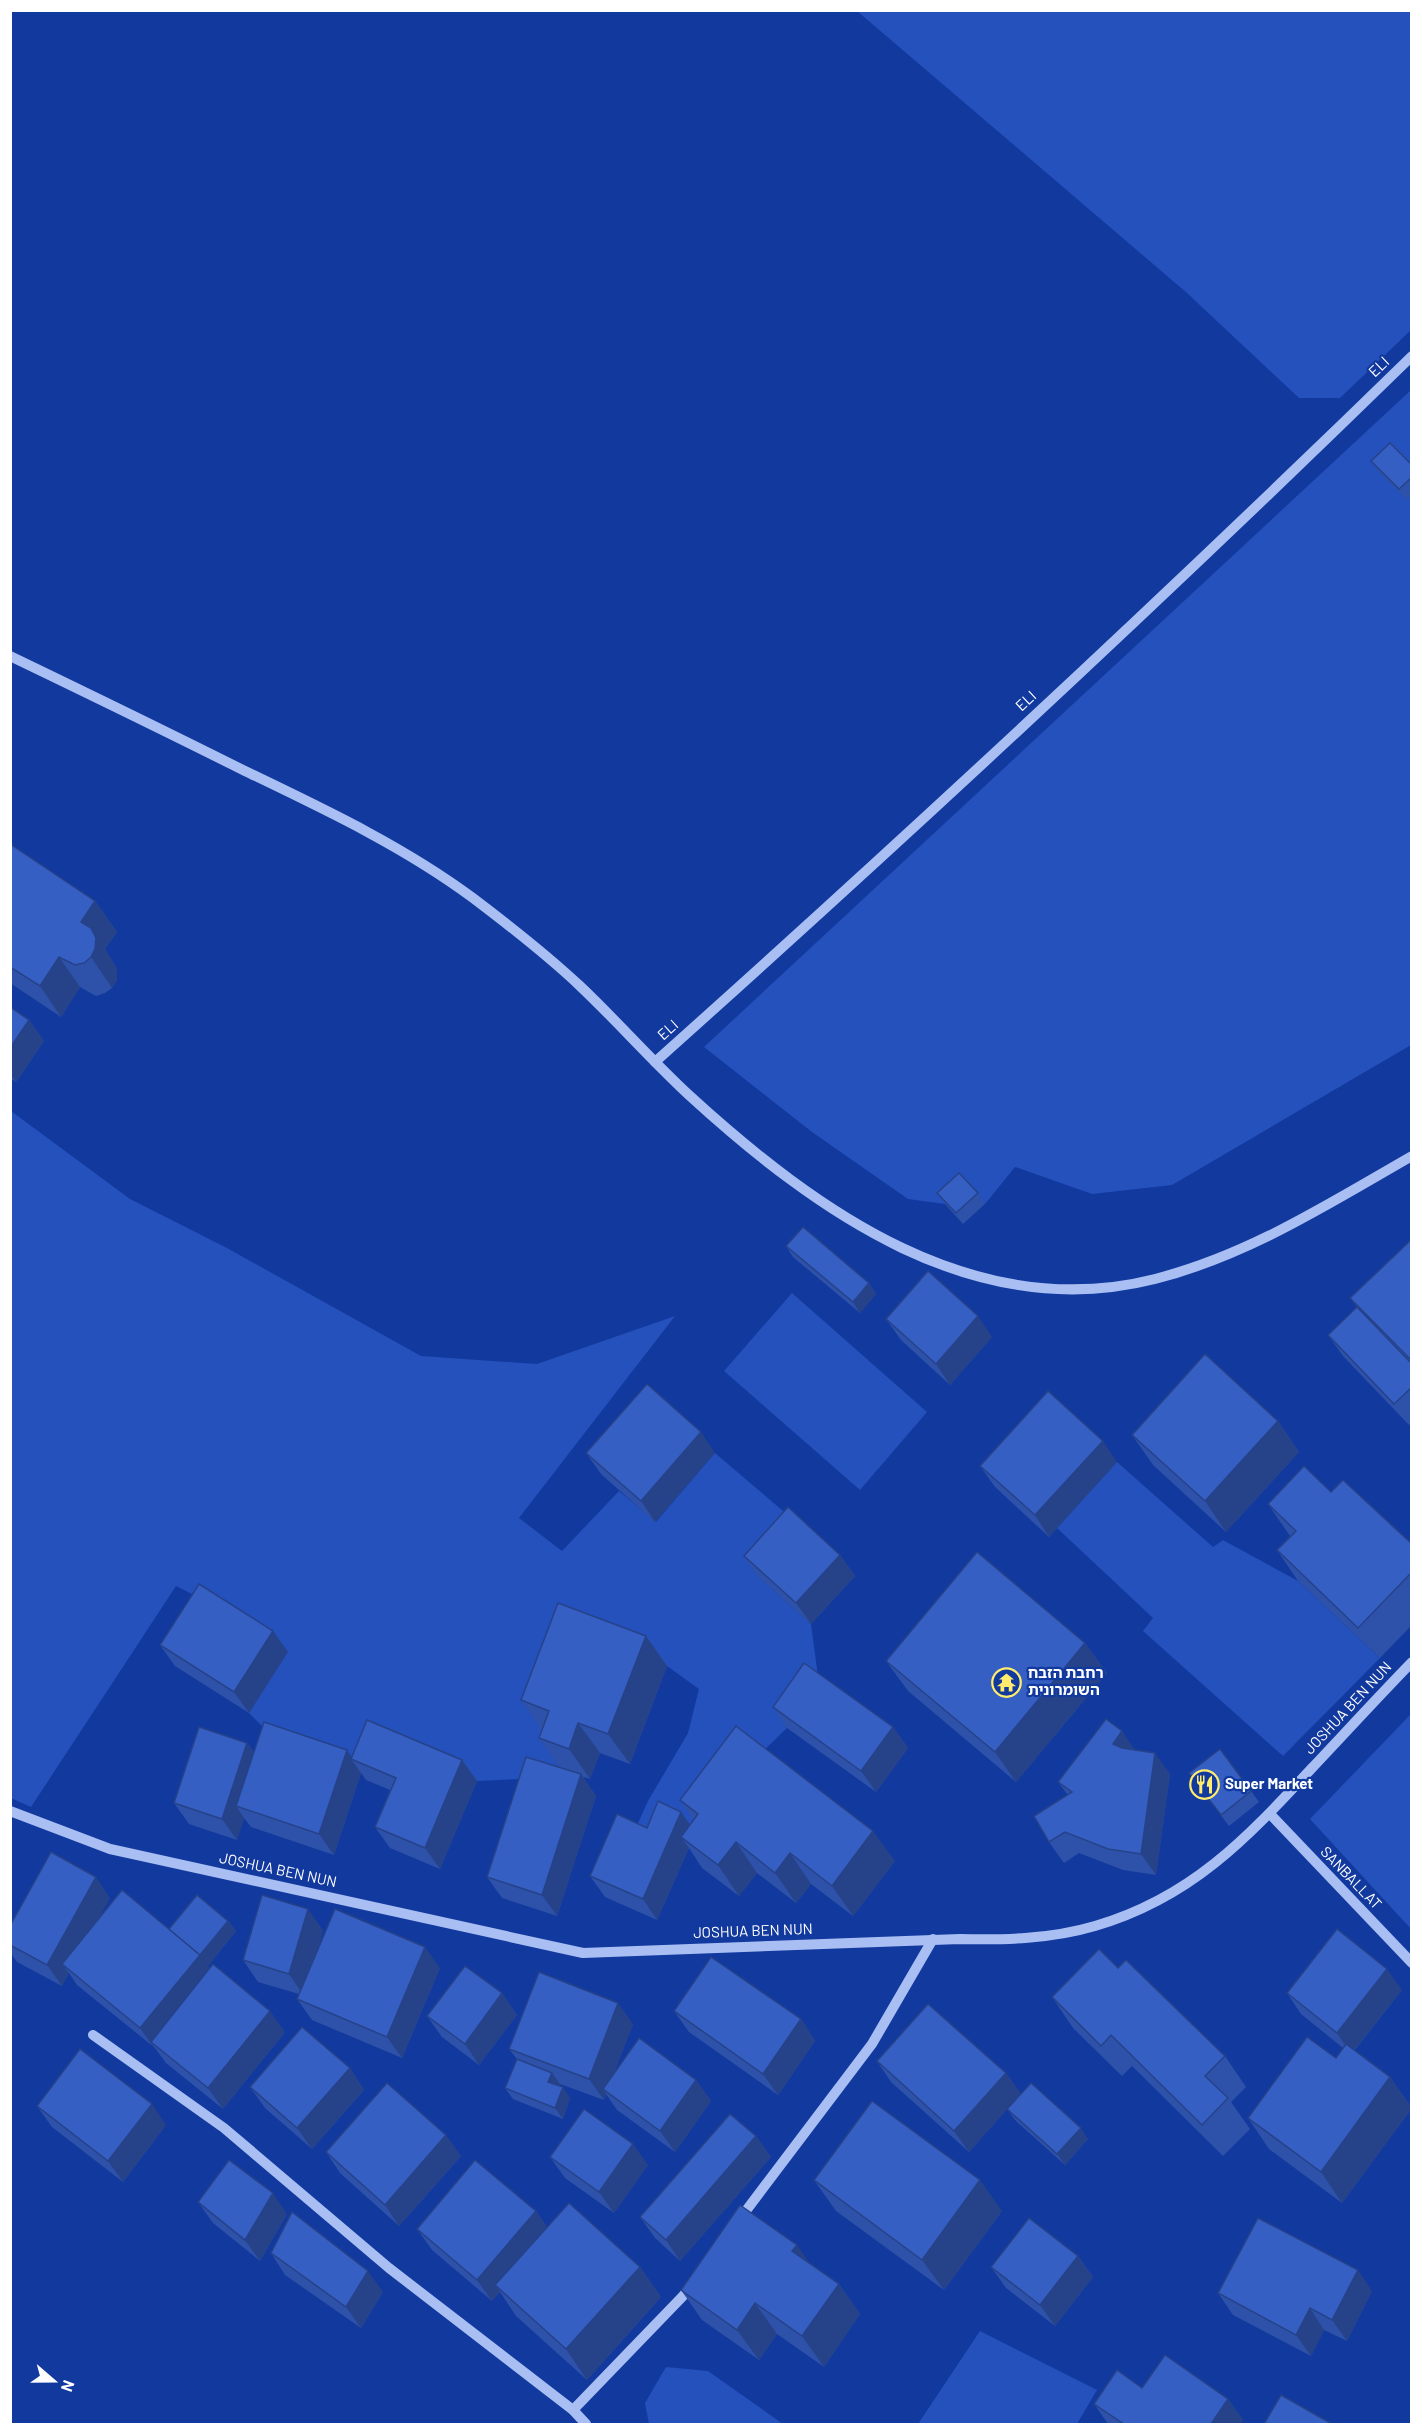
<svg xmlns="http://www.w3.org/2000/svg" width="1422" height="2435" viewBox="0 0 1422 2435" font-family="Barlow,'Noto Sans Hebrew',sans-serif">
  <rect width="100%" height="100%" fill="#12399e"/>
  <g fill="#2551bc">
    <path d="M857,11H1411V330L1340,398H1299L1187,293Z"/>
    <path d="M1411,390V1045L1172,1185L1092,1194L1015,1167L985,1204L967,1184L945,1204L908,1199L812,1132L704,1047Z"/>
    <path d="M11,1111L130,1199L227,1248L421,1356L537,1364L675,1316L519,1518L562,1551L619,1491L656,1522L715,1453L803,1528L759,1577L811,1624L819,1684L787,1728L758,1756L702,1831L632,1836L648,1801L688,1733L699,1689L667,1666L579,1634L560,1768L541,1778L477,1781L382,1741L371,1767L279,1743L249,1713L287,1652L214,1605L176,1586L31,1807L11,1798Z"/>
    <path d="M792,1293L927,1412L860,1490L724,1371Z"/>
    <path d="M1117,1462L1213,1547L1223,1540L1298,1581L1380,1658L1283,1756L1143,1631L1153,1618L1057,1528Z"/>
    <path d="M1411,1714V1929L1310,1819Z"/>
    <path d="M980,2331L1097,2390L1077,2424H918Z"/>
    <path d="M666,2367L708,2371L783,2424H649L645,2403Z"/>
  </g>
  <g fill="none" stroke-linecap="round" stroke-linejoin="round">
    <g stroke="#a9bff4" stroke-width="10">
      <path d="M10,656C89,694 167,732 245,771C324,809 403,846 473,898C510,926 546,954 580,986C618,1022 652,1061 690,1096C816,1211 974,1325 1155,1279C1249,1255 1328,1204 1412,1156"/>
      <path d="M655,1062C912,832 1165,597 1412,356"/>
      <path d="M10,1811L110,1849L583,1953L960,1939C1005,1940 1051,1939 1095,1926C1191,1898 1246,1839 1312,1768C1345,1733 1378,1697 1412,1662"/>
      <path d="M1270,1814L1412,1963"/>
      <path d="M93,2035L224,2128L389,2268L573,2410L586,2424"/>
      <path d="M739,2220L872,2044L933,1939"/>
      <path d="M573,2410L683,2296L692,2283"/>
    </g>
  </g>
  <g fill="#2e52a9">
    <path d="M1371,461L1412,465V495L1407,500L1379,472Z"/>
    <path d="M10,844L95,901L117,932L105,949L117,969V980L112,988L105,993L96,996L80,987L61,1017L10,983Z"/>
    <path d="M10,1007L29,1020L44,1041L16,1082L10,1078Z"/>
    <path d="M937,1193H978L985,1204L963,1224L945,1204Z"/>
    <path d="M1412,1239V1422L1409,1425L1343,1356L1328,1335L1357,1307L1350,1298Z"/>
    <path d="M786,1246L869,1283L876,1294L860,1313L793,1257Z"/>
    <path d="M886,1319L992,1337L950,1385L901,1340Z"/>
    <path d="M1278,1421L1299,1452L1226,1532L1153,1465L1132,1435Z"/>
    <path d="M586,1453H715L655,1522L601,1474Z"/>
    <path d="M1117,1462L1049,1537L995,1487L980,1466Z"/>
    <path d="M1331,1492L1412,1544V1625L1380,1658L1298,1581L1277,1550L1290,1536L1268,1504Z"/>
    <path d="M840,1555L855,1576L811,1624L758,1577L744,1556Z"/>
    <path d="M646,1636L667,1666L630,1764L600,1753L590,1779L583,1777L596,1796L557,1916L502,1898L487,1877L559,1767L539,1738L542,1730L521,1700Z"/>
    <path d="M1085,1643L1107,1673L1016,1782L908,1691L886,1661Z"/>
    <path d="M160,1645L288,1652L249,1713L175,1666Z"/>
    <path d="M773,1707L893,1727L908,1748L876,1792L787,1728Z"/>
    <path d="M247,1743L254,1752L352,1757L462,1760L477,1781L440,1869L390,1848L375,1827L390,1790L366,1780L361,1773L334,1855L251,1827L244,1818L237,1840L189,1824L174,1803Z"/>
    <path d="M1135,1750L1170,1774L1156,1875L1123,1870L1079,1853L1064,1863L1049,1842L1068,1795L1058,1782Z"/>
    <path d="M1189,1773L1251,1791L1259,1802L1229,1826Z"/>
    <path d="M680,1800L895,1861L853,1916L811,1884L796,1903L757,1873L739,1896L702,1868L689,1848L657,1920L605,1897L590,1876L647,1828L690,1825L694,1820Z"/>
    <path d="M110,1898L98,1919L169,1929L228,1921L236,1931L208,1966L210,1969L285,2032L223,2109L166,2063L155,2048L77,1985L69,1973L62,1986L17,1962L10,1952V1926Z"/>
    <path d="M323,1930L316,1955L440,1968L402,2058L312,2020L297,1999L299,1994L258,1982L243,1960Z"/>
    <path d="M1118,1968L1225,2056L1246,2087L1231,2102L1250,2129L1223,2156L1132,2066L1122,2076L1073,2028L1052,1997Z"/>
    <path d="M1402,1990L1354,2051L1390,2077L1412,2108L1342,2203L1269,2149L1248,2118L1336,2058L1343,2048L1301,2014L1287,1993Z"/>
    <path d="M502,1993L517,2015L479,2065L442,2037L427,2016Z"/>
    <path d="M674,2011L801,2019L815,2041L778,2095L689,2032Z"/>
    <path d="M633,2024L614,2073L696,2080L711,2101L675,2152L617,2110L606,2094L604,2100L560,2084L559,2086L570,2098L563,2119L513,2099L505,2088L517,2059L509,2049Z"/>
    <path d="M877,2061L1006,2073L1021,2094L1088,2139L1065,2165L1015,2120L1007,2109L969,2152L891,2082Z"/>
    <path d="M350,2068L364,2090L312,2149L265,2108L250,2087Z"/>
    <path d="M37,2106L166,2125L123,2182L52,2127Z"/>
    <path d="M756,2136L771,2157L680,2261L655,2238L640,2217Z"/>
    <path d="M326,2152L461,2156L399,2226L340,2173Z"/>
    <path d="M550,2157L648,2165L614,2213L565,2178Z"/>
    <path d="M814,2180L1002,2211L944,2290L836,2211Z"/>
    <path d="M198,2202L287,2214L260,2261L213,2223Z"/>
    <path d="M536,2211L547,2227L640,2267L661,2297L587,2380L516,2316L500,2292L492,2301L432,2250L417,2229Z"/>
    <path d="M271,2253L383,2292L361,2328L285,2275Z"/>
    <path d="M1078,2256L1093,2277L1055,2326L1006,2288L991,2267Z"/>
    <path d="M810,2263L839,2284L860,2314L824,2367L777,2334L759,2360L702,2320L681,2290Z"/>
    <path d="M1372,2291L1347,2341L1324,2330L1311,2356L1233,2315L1218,2293Z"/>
    <path d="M1142,2388L1228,2399L1243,2420L1240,2424H1108L1094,2404Z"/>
  </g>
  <g fill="#264289">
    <path d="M95,901L117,932L105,949L117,969V980L112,988L91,957L81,922Z"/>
    <path d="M59,957L80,987L61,1017L40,986Z"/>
    <path d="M29,1020L44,1041L16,1082L10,1074V1048Z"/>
    <path d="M869,1283L876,1294L860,1313L853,1302Z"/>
    <path d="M978,1316L992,1337L950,1385L936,1364Z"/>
    <path d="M1278,1421L1299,1452L1226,1532L1205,1501Z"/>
    <path d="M701,1432L715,1453L655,1522L641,1501Z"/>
    <path d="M1103,1441L1117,1462L1049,1537L1035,1515Z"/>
    <path d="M840,1555L855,1576L811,1624L796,1603Z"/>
    <path d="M273,1631L288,1652L249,1713L234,1692Z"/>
    <path d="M646,1636L667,1666L630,1764L608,1734Z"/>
    <path d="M1085,1643L1107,1673L1016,1782L995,1752Z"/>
    <path d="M578,1723L600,1753L590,1779L569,1749Z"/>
    <path d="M893,1727L908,1748L876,1792L861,1771Z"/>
    <path d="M1122,1731L1137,1753L1127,1765L1113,1744Z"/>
    <path d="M247,1743L262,1764L236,1806L244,1818L237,1840L222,1819Z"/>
    <path d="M347,1750L354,1760L351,1759L361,1773L334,1855L319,1834Z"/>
    <path d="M1155,1753L1170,1774L1156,1875L1141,1854Z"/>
    <path d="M462,1760L477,1781L440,1869L425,1848Z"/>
    <path d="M581,1774L596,1796L557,1916L542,1895Z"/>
    <path d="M681,1812L696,1833L681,1837L689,1848L657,1920L643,1899Z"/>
    <path d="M873,1831L895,1861L853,1916L832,1886Z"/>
    <path d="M736,1842L757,1873L739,1896L718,1865Z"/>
    <path d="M790,1853L811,1884L796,1903L775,1873Z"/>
    <path d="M96,1877L110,1898L70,1970L62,1964L69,1973L62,1986L47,1965Z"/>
    <path d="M308,1909L323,1930L304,1996L289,1974Z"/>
    <path d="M228,1921L236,1931L208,1966L215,1976L151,2042L155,2049L140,2028Z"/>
    <path d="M425,1947L440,1968L402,2058L387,2037Z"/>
    <path d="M1387,1969L1402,1990L1351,2054L1337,2033Z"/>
    <path d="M502,1993L517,2015L479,2065L465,2044Z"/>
    <path d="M618,2003L633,2024L607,2092L603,2089L606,2094L604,2100L589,2079Z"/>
    <path d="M270,2011L285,2032L223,2109L208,2088Z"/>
    <path d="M801,2019L815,2041L778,2095L763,2074Z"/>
    <path d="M350,2068L364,2090L312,2149L297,2128Z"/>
    <path d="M552,2073L560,2084L556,2093L548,2082Z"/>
    <path d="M1006,2073L1021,2094L969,2152L954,2131Z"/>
    <path d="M1390,2077L1412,2108L1342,2203L1321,2172Z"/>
    <path d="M696,2080L711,2101L675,2152L660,2131Z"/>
    <path d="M563,2087L570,2098L563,2119L555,2108Z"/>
    <path d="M152,2104L166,2125L123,2182L108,2161Z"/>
    <path d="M1081,2128L1088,2139L1065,2165L1057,2154Z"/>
    <path d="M446,2135L461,2156L399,2226L385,2205Z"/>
    <path d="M756,2136L771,2157L680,2261L666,2240Z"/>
    <path d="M633,2144L648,2165L614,2213L599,2192Z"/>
    <path d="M980,2180L1002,2211L944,2290L922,2260Z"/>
    <path d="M273,2193L287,2214L260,2261L245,2240Z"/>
    <path d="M536,2211L551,2232L495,2285L500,2292L492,2301L477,2280Z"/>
    <path d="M797,2245L818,2275L792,2251Z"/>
    <path d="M1078,2256L1093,2277L1055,2326L1040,2305Z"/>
    <path d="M640,2267L661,2297L587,2380L566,2349Z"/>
    <path d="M1358,2270L1372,2291L1347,2341L1332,2320Z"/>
    <path d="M368,2271L383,2292L361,2328L346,2307Z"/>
    <path d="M839,2284L860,2314L824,2367L802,2336Z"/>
    <path d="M755,2303L777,2334L759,2360L737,2330Z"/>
    <path d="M1310,2308L1324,2330L1311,2356L1296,2335Z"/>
    <path d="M1228,2399L1243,2420L1240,2424H1211Z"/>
  </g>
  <g fill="#365fc4" stroke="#264289" stroke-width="1.5">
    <path d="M1390,443L1412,465V477L1399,489L1371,461Z"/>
    <path d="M10,844L95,901L81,922L91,928L96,938L95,949L91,957L84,963L75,965L59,957L40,986L10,967Z"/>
    <path d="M10,1007L29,1020L10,1048Z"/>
    <path d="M959,1173L978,1193L956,1213L937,1193Z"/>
    <path d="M803,1227L869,1283L853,1302L786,1246Z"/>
    <path d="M1412,1239V1361L1350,1298Z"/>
    <path d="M928,1271L978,1316L936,1364L886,1319Z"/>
    <path d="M1357,1307L1412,1364V1387L1394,1404L1328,1335Z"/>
    <path d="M1205,1354L1278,1421L1205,1501L1132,1435Z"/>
    <path d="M647,1384L701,1432L641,1501L586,1453Z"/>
    <path d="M1048,1391L1103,1441L1035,1515L980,1466Z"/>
    <path d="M1304,1466L1331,1492L1343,1480L1412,1544V1572L1358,1628L1277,1550L1296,1531L1268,1504Z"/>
    <path d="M788,1507L840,1555L796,1603L744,1556Z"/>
    <path d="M977,1552L1085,1643L995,1752L886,1661Z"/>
    <path d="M199,1584L273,1631L234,1692L160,1645Z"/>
    <path d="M558,1603L646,1636L608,1734L578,1723L569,1749L539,1738L549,1711L521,1700Z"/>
    <path d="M804,1663L893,1727L861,1771L773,1707Z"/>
    <path d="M1106,1719L1122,1731L1113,1744L1122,1748L1155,1753L1141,1854L1108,1849L1065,1832L1049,1842L1034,1816L1072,1792L1058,1782Z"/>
    <path d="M367,1720L462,1760L425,1848L375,1827L396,1778L351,1759Z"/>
    <path d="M264,1722L347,1750L319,1834L236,1806Z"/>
    <path d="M736,1726L873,1831L832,1886L790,1853L775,1873L736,1842L718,1865L681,1837L698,1814L680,1800Z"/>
    <path d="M199,1727L247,1743L222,1819L174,1803Z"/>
    <path d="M1220,1749L1251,1791L1221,1815L1189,1773Z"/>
    <path d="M526,1757L581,1774L542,1895L487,1877Z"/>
    <path d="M658,1801L681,1812L643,1899L590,1876L617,1814L647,1828Z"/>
    <path d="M51,1852L96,1877L47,1965L10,1945V1926Z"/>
    <path d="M122,1890L200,1955L140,2028L62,1964Z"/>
    <path d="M197,1895L228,1921L200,1955L169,1929Z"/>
    <path d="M262,1895L308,1909L289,1974L243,1960Z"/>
    <path d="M335,1909L425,1947L387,2037L297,1999Z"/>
    <path d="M1337,1929L1387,1969L1337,2033L1287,1993Z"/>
    <path d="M1099,1949L1118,1968L1126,1960L1225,2056L1205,2076L1228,2098L1202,2125L1111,2035L1101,2046L1052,1997Z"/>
    <path d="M711,1957L801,2019L763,2074L674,2011Z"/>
    <path d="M213,1964L270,2011L208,2088L151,2042Z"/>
    <path d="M465,1966L502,1993L465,2044L427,2016Z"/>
    <path d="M539,1972L618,2003L589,2079L509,2049Z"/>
    <path d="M928,2004L1006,2073L954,2131L877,2061Z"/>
    <path d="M302,2027L350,2068L297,2128L250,2087Z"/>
    <path d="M1307,2037L1336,2058L1346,2044L1390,2077L1321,2172L1248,2118Z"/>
    <path d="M639,2038L696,2080L660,2131L603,2089Z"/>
    <path d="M80,2049L152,2104L108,2161L37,2106Z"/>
    <path d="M517,2059L552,2073L548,2082L563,2087L555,2108L505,2088Z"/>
    <path d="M387,2083L446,2135L385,2205L326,2152Z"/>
    <path d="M1031,2083L1081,2128L1057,2154L1007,2109Z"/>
    <path d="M872,2101L980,2180L922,2260L814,2180Z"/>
    <path d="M584,2109L633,2144L599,2192L550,2157Z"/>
    <path d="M730,2114L756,2136L666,2240L640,2217Z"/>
    <path d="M229,2160L273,2193L245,2240L198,2202Z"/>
    <path d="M475,2160L536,2211L477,2280L417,2229Z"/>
    <path d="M569,2203L640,2267L566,2349L495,2285Z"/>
    <path d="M740,2205L797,2245L792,2251L839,2284L802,2336L755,2303L737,2330L681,2290Z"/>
    <path d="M292,2212L368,2271L346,2307L271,2253Z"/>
    <path d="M1029,2218L1078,2256L1040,2305L991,2267Z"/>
    <path d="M1258,2218L1358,2270L1332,2320L1310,2308L1296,2335L1218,2293Z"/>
    <path d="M1165,2355L1228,2399L1211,2424H1124L1094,2404L1117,2370L1142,2388Z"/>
    <path d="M1281,2395L1332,2424H1264Z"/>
  </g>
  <defs>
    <symbol id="temple-ring" viewBox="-11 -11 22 22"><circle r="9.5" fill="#12399e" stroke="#ffec6c" stroke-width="1.5"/><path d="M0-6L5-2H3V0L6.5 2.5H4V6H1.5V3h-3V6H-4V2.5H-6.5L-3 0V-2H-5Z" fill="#ffec6c"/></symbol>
    <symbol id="restaurant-ring" viewBox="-11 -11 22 22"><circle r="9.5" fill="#12399e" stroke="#ffec6c" stroke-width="1.5"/><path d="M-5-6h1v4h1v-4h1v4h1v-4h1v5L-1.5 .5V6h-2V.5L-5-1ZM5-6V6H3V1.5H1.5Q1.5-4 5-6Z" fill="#ffec6c"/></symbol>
  </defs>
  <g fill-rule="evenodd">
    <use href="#temple-ring" x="990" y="1666" width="33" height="33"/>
    <use href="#restaurant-ring" x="1188" y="1768" width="33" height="33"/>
  </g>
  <g text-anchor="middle" stroke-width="4.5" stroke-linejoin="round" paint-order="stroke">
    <g font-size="15" fill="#fff" stroke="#12399e">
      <text transform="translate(1379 367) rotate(-44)" y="5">ELI</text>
      <text transform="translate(1026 701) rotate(-43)" y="5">ELI</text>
      <text transform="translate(668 1030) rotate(-42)" y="5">ELI</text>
      <text transform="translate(1348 1708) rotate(-47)" y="5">JOSHUA BEN NUN</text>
      <text transform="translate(278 1870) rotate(12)" y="5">JOSHUA BEN NUN</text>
      <text transform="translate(1351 1878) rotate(46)" y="5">SANBALLAT</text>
      <text transform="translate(753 1931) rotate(-2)" y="5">JOSHUA BEN NUN</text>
    </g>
    <g font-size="15" font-weight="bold" fill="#fff" stroke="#12399e" text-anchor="start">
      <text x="1028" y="1678">רחבת הזבח<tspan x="1028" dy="17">השומרונית</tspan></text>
      <text x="1225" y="1789">Super Market</text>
    </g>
  </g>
  <rect width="1422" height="2435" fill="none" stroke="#ffffff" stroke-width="24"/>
  <g transform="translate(54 2381) rotate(110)" stroke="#12399e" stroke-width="4.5" paint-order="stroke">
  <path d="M0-4.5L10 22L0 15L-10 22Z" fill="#ffffff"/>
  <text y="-9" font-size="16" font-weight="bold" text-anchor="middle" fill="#ffffff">N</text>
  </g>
</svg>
